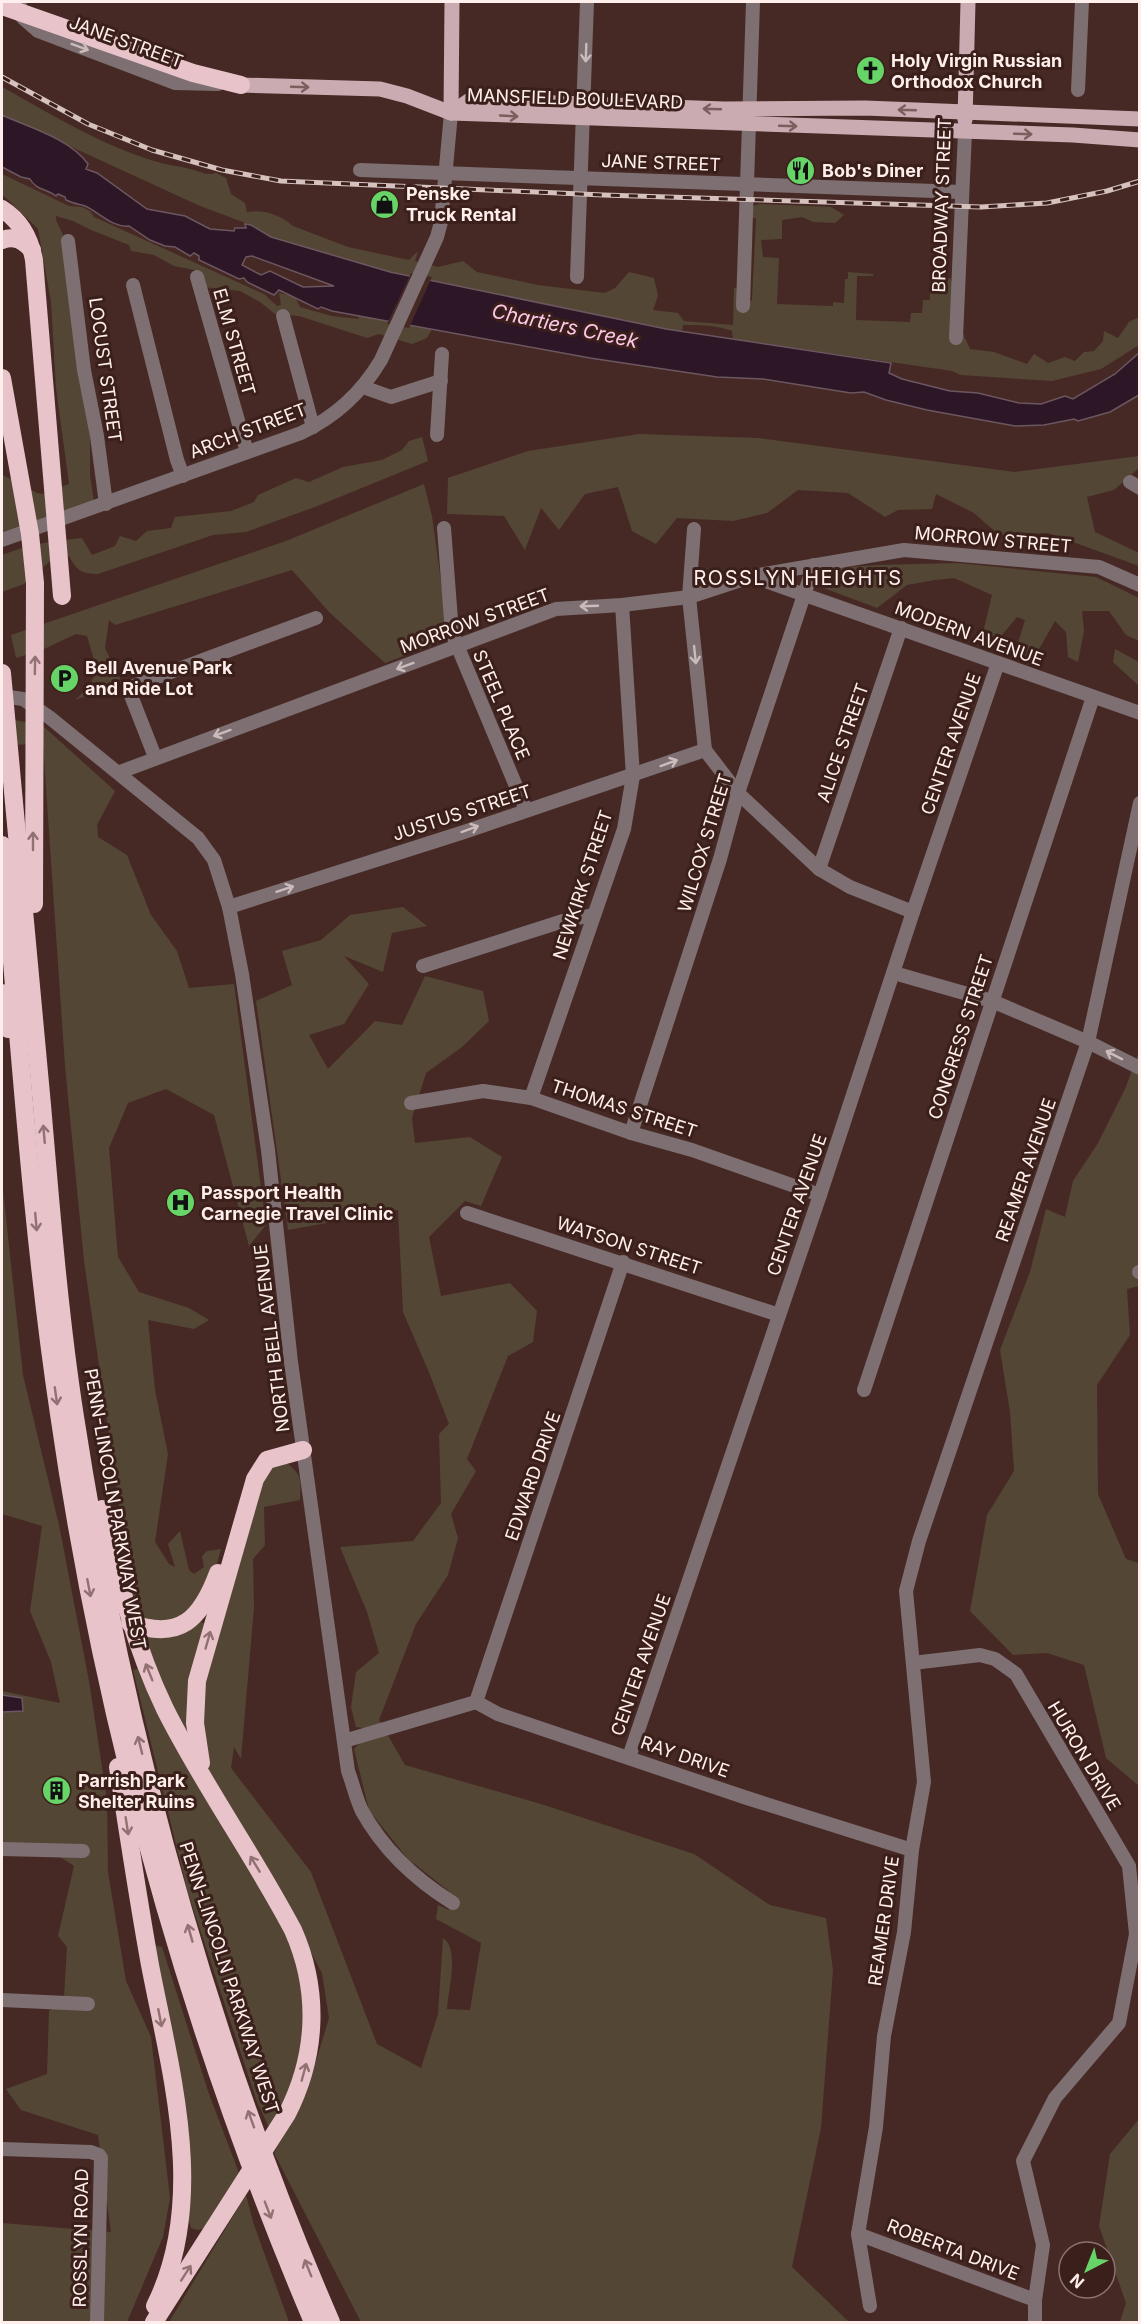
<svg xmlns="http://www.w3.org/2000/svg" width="1141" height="2324" viewBox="0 0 1141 2324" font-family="Inter,sans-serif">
  <rect width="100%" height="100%" fill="#462925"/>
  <g fill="#544634">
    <path d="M2,87C51,114 101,145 154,161C166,165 179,166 190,169C200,171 206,176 216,173L226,178L231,194L245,203L247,212C263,209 281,215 293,226L348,247L409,260L418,251L415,261L438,267L463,261L477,272L538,285L605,293L615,288L629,272L654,278L658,296L653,310L678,313L684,321L733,325L734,287L750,301L752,300L756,219L749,216V207L760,204L831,207L844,215L835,223L813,222L802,217L782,220V239L761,240L763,257L779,258L777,304L833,306V302L844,303L845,279H848V272L873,274V276H857L856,320L910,322L911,313H922L923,300H930V285L939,277L950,278L954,287L962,331L970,349L994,352L1027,364L1034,354L1048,363L1065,357L1075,361L1084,352L1094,351L1103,341L1104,331L1118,338L1129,322L1139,317V345L1101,369L1052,381L961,375L952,371L733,339L732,331C716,325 700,325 683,325L682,331L666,329L390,272L271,237L251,225L200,206L2,115Z"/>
    <path d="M2,174L69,206L82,207L90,211L94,217L264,294L277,306L281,305L279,293L295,297L300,307L332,316L359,319L358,316L432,329L427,338L412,344L379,334L367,338L299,316L275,314L260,302L240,291L203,287L195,270L174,266L154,255L131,251L129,245L91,230L73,221L56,216V220L63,235L90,431V475L94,502L2,533V464L3,475L37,493L42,494L69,484L56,388L51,302L38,229L5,197L2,195Z"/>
    <path d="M639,434L759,438L1015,472L1139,456V468L1114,490L1087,497L1095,532L1139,553V566L1048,533L999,535L974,513L936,494L932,509L898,510L885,517L848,493L798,490L767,513L733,521L677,518L656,544L632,531L618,487L585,494L559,530L541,508L525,550L504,516L447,514L448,478L528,451Z"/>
    <path d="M422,437L428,461L315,507L246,532L213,535L98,574C82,574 76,570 69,556L49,562L24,584L2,592V555C30,544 52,541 82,538L92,555L115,546L120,536L136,541L147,531L171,528L175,517L231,511L254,502L258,495L296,478L309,482L343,467L382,460L402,450L409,441Z"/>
    <path d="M424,484L432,516L449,639L385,663L329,612L292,570L115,625L109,620L105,648L122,683L75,700C103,675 96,668 87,636L76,634L44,649L16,658L11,635L286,541Z"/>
    <path d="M958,563L1096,577L1139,598V641L1126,635L1109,611H1082L1084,631L1078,662L1068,657L1066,632L1055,621L1030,665L1014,656L1025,620L1017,617L992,647L981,641L992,595L954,578L935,580L907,585L877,608L821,587L835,568L877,565Z"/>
    <path d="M1115,649L1139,662V686L1113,662Z"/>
    <path d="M2,718L42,725L115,791L97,825L98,837L127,855L151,915L177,951L189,988L234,984L266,1225L249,1246L214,1115L166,1089L128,1103L109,1148L118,1257L139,1292L189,1308L209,1320L194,1329L148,1320L155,1390L168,1454L155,1542L169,1564L175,1567L168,1544L180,1531L189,1570L194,1574L204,1567L202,1556L207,1551L221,1549L216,1567L217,1586L177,1624L140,1622L130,1598L129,1574L84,1261L65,1066L43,744L2,745Z"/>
    <path d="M403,907L427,926L392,933L383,972L344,956L369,984L344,1024L309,1035L328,1069L375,1021L402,1025L425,976L483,991L489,1021L462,1047L426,1073L412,1118L415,1143L470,1137L502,1157L481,1206L465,1201L429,1237L441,1296L510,1283L537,1311L533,1342L508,1356L467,1459L476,1471L451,1514L458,1538L448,1575L416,1624L379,1720L405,1765L541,1804L694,1854L770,1905L826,1918L833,1970L821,2128L792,2267L849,2322H361L274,2153L306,2094L329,2018L322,1973L245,1830L212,1778L205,1757L201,1709L203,1670L248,1515L270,1465L287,1463C302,1475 301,1480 300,1500L264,1507L265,1545L253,1559L254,1608L241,1759L234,1747L231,1768L311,1872L377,2044L421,2068L438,2014L443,1938C460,1949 448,1991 447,2009L470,2010L481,1943L436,1919L438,1905L449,1910L450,1892L407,1858L369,1810L354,1749L361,1742L363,1728L356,1727L351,1707L356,1672L379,1653L367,1612L340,1547L413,1541L441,1503L439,1434L449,1424L428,1370L403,1312L398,1210L288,1230L256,1001L292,985L282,951L321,940L350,915Z"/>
    <path d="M1139,1052V1286L1127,1289L1130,1335L1097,1385L1098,1494L1126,1559L1139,1563V1786L1106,1758L1084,1665L1047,1653L1013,1655L970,1611L987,1515L1014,1471L1010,1412L1000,1350L1030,1272L1046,1209L1065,1217L1073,1181L1098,1143L1125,1089Z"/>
    <path d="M2,1181L23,1375L59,1525L89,1681L107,1800L108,1872L126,1981L151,2037L170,2198L163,2237L127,2322H2V2223L111,2232L98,2135L21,2110L6,2089L47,2074L49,2011L64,1997L67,1947L58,1936L74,1866L40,1844L2,1843V1691L60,1703L51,1662L30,1611L42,1526L2,1514Z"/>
    <path d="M197,1620L207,1625L187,1735L167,1694L145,1640L148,1637C173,1638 178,1636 197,1620Z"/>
    <path d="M140,1668L287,1936L297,1964L304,1997L303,2040L286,2104L269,2128L256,2099L188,1893L133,1670Z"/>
    <path d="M152,1945L162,1947L209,2094L239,2173L206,2228L198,2230L191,2228L188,2217Z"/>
    <path d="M1139,2119V2322H1120L1126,2303L1099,2226L1110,2154Z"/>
    <path d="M246,2195L253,2222L289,2322H169Z"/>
  </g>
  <g fill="#2d1625" stroke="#6c5761" stroke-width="1.5" fill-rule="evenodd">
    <path d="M2,115C28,127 71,139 88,164L86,169L97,173L147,209L185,216L210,229L234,231L235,228H246L245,224L251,225L271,237L390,272L666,329L891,363L889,373L902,379L950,391L978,393L1019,403L1041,404L1065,396L1073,399L1115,374L1139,353V395L1110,412L1078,421L1074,419L1044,425L1015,426L927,410L886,400L864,392L851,393L763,379L717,377L590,358L332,311L321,307L318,309L279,290L274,295L247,282L244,278L239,279L199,260V256L194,253L190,256L175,247L165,246L150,240L129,226C113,228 99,212 85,206C78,204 72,203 66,200L65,197L58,194L56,196C47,189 36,190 30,179L21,177L2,167ZM252,256L334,286L303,287L270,271L261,275L242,265L246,257Z"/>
    <path d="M2,1695L22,1698L23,1711L2,1712Z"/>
  </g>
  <path fill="#462925" d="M411,273L432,277L409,328L387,324Z"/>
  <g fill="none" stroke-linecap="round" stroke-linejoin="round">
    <g stroke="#7e6f72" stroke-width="14">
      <path d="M19,2L23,18L38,31L175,83L218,84"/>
      <path d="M1078,90L1082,2"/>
      <path d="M360,170L962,192"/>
      <path d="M68,241L84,370L97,436L106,504"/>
      <path d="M197,277L247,452"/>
      <path d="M577,277L587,2"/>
      <path d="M133,285L177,460L183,476"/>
      <path d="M743,306L753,2"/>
      <path d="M283,316L313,427"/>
      <path d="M956,338L965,132"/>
      <path d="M363,387L391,397L441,381"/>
      <path d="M437,435L442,354"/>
      <path d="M1130,482L1140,488"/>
      <path d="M444,528L452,633L526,810"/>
      <path d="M694,529L689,597L705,750L738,793L819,869L850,887L913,912"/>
      <path d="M2,540L301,433C335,417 362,392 381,360L437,237L441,222L451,113"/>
      <path d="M754,577L1140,713"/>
      <path d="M2,696L23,699L49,717L198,838L214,860L229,907L242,974L268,1150L291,1362L348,1771C353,1784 356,1799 362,1811C383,1849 416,1880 453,1903"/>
      <path d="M155,757L128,688L316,618"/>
      <path d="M120,772L556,609L622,605L689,597L753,576L904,550L1099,567L1140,585"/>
      <path d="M819,869L901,628"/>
      <path d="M229,907L464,832L705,750"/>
      <path d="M423,966L563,921L593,915"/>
      <path d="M894,973L992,1001L1088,1042L1140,1068"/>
      <path d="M531,1098L624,829L633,776L622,605"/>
      <path d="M411,1103L483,1091L531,1098L631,1133L692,1150L820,1195"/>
      <path d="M631,1133L720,859L738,793L814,565"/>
      <path d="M467,1213L779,1315"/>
      <path d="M1139,1272H1140"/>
      <path d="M864,1390L1093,697"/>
      <path d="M913,1663L980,1655L995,1659L1016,1674L1129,1866L1136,1934L1119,2023L1055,2098L1023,2161L1043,2245L1035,2300V2322"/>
      <path d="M476,1702L623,1262"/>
      <path d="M344,1741L476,1702L498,1714L747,1798L912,1850"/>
      <path d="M629,1757L820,1195L913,912L998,663"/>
      <path d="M2,1849L83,1851"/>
      <path d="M2,2000L88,2004"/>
      <path d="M2,2149L91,2152L99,2155L101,2158L97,2322"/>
      <path d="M858,2234L1035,2300"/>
      <path d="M870,2306L858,2234L876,2127L884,2036L904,1932L912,1850L924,1782L906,1591L919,1541L1088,1042L1140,803"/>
    </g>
    <g stroke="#caabb1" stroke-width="15">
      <path d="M241,85L380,89L407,96L451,113L1073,135L1140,140"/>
      <path d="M451,113L470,100H474L724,109L865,108L1140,119"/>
      <path d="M451,113L452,2"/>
      <path d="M965,120L968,2"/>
    </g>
    <g stroke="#e8c3ca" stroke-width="18">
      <path d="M2,6L193,73L241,85"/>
      <path d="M2,209C21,221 30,238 34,260L62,596"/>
      <path d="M2,240C15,235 24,241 32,250"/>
      <path d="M2,378L30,534L35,583L34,904"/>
      <path d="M2,673C15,817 28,961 42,1105C51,1209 59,1314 75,1417C123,1728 206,2034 331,2322"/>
      <path d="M2,845C19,1035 31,1226 59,1414C104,1726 190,2033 313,2322"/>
      <path d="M2,993L8,1029"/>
      <path d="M102,1509C118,1578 134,1645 165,1709C203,1785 253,1854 293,1930C320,1991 317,2055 287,2114L154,2322"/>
      <path d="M130,1623C180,1641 201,1619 218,1573"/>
      <path d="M201,1763L195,1723L197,1681L255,1479L267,1460L303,1450"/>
      <path d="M118,1767C128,1833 138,1899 150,1965C171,2074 208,2200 155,2306"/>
    </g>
    <defs>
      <path id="rail" d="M2,77L88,124L152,150L222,170L281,181L603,195L981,207L1047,203L1107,191L1140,181"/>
    </defs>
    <use href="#rail" stroke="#d5c2bf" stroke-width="5"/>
    <use href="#rail" stroke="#3b1f1b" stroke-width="3" stroke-dasharray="9" stroke-linecap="butt"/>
  </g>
  <defs><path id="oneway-shaft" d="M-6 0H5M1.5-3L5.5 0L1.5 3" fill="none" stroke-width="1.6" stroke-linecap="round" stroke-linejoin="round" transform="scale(1.5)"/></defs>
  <g stroke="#cbbcbb">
    <use href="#oneway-shaft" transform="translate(80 47) rotate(20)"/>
    <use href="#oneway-shaft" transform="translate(586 53) rotate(92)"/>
    <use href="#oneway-shaft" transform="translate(589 606) rotate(178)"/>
    <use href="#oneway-shaft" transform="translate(695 655) rotate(84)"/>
    <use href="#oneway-shaft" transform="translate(405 666) rotate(160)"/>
    <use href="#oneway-shaft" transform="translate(222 733) rotate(160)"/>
    <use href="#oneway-shaft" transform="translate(669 763) rotate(-20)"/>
    <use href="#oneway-shaft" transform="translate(470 829) rotate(-20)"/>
    <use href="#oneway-shaft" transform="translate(285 889) rotate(-18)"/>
    <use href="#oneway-shaft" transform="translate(1114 1055) rotate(-153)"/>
  </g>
  <g stroke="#7b5e5e">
    <use href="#oneway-shaft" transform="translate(300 87) rotate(2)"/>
    <use href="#oneway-shaft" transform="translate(712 109) rotate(-178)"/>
    <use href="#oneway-shaft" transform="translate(907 110) rotate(-178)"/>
    <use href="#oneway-shaft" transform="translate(509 116) rotate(3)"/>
    <use href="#oneway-shaft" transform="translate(788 126) rotate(2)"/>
    <use href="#oneway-shaft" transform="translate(1023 134) rotate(2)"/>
  </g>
  <g stroke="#927172">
    <use href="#oneway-shaft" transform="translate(35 665) rotate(-89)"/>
    <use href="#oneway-shaft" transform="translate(33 841) rotate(-90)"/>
    <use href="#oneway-shaft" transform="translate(44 1134) rotate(-95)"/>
    <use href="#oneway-shaft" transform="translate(36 1222) rotate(85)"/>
    <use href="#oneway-shaft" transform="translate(56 1396) rotate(82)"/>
    <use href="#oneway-shaft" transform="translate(89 1588) rotate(79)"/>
    <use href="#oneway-shaft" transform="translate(208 1640) rotate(-74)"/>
    <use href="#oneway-shaft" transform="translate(149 1672) rotate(-112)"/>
    <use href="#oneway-shaft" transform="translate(140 1745) rotate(-104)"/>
    <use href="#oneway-shaft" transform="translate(127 1826) rotate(81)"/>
    <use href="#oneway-shaft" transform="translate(255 1864) rotate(-121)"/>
    <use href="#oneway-shaft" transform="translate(190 1933) rotate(-106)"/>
    <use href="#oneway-shaft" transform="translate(160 2018) rotate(79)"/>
    <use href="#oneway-shaft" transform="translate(304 2072) rotate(-75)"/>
    <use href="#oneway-shaft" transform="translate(251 2119) rotate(-110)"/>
    <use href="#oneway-shaft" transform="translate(268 2210) rotate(69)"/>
    <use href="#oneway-shaft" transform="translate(308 2268) rotate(-112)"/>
    <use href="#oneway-shaft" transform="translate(186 2273) rotate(-57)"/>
  </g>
  <defs>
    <symbol id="church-disc" viewBox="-11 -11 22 22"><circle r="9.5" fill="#66d466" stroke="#3b1f1b"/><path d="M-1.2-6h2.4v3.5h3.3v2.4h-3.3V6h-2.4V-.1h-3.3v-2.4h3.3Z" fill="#111"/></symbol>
    <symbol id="restaurant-disc" viewBox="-11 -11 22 22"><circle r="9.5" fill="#66d466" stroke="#3b1f1b"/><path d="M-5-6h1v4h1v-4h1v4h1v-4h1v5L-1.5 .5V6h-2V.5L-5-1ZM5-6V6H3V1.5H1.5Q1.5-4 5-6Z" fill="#111"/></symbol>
    <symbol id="shop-disc" viewBox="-11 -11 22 22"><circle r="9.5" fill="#66d466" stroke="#3b1f1b"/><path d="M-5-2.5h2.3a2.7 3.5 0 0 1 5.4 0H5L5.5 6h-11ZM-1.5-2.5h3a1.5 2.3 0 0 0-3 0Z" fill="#111"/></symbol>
    <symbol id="parking-disc" viewBox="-11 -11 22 22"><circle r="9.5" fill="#66d466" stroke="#3b1f1b"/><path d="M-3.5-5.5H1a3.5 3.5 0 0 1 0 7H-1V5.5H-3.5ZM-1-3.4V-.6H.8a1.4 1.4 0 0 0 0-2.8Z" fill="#111"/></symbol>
    <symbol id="hospital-disc" viewBox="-11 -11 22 22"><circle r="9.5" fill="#66d466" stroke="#3b1f1b"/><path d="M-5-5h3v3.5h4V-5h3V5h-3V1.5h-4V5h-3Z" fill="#111"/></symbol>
    <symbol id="building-disc" viewBox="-11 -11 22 22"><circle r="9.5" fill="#66d466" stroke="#3b1f1b"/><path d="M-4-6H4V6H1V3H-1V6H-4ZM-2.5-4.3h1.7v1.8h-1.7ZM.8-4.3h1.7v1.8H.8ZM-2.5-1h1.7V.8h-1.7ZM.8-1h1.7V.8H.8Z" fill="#111"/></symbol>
  </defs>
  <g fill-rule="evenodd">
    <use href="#church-disc" x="854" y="54" width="33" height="33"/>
    <use href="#restaurant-disc" x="784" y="154" width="33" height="33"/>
    <use href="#shop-disc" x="368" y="188" width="33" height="33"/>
    <use href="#parking-disc" x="48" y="662" width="33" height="33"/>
    <use href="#hospital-disc" x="164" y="1186" width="33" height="33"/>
    <use href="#building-disc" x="40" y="1774" width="33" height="33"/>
  </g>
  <g text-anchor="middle" stroke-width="6" stroke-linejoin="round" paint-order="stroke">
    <g font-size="18" fill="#ffefec" stroke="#3b1f1b">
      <text transform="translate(126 42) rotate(20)" y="6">JANE STREET</text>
      <text transform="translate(575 99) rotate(2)" y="6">MANSFIELD BOULEVARD</text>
      <text transform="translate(661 163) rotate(2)" y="6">JANE STREET</text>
      <text transform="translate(942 205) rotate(-88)" y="6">BROADWAY STREET</text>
      <text transform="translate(234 342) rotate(74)" y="6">ELM STREET</text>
      <text transform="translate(105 370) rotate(82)" y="6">LOCUST STREET</text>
      <text transform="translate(248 431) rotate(-21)" y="6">ARCH STREET</text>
      <text transform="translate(993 540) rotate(5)" y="6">MORROW STREET</text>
      <text transform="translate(475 621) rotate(-20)" y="6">MORROW STREET</text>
      <text transform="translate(969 634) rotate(20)" y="6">MODERN AVENUE</text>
      <text transform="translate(501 705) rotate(67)" y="6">STEEL PLACE</text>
      <text transform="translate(843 743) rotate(-71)" y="6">ALICE STREET</text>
      <text transform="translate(951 744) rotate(-71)" y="6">CENTER AVENUE</text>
      <text transform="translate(462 813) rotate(-18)" y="6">JUSTUS STREET</text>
      <text transform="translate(705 843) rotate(-73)" y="6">WILCOX STREET</text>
      <text transform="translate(583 885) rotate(-72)" y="6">NEWKIRK STREET</text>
      <text transform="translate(961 1037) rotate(-72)" y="6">CONGRESS STREET</text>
      <text transform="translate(624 1109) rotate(18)" y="6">THOMAS STREET</text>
      <text transform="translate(1026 1170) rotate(-71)" y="6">REAMER AVENUE</text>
      <text transform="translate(797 1205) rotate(-71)" y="6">CENTER AVENUE</text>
      <text transform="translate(629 1246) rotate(18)" y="6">WATSON STREET</text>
      <text transform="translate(272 1338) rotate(-97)" y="6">NORTH BELL AVENUE</text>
      <text transform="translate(533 1476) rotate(-71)" y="6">EDWARD DRIVE</text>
      <text transform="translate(115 1509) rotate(80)" y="6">PENN-LINCOLN PARKWAY WEST</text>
      <text transform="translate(641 1665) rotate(-71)" y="6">CENTER AVENUE</text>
      <text transform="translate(1084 1756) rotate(59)" y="6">HURON DRIVE</text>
      <text transform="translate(685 1757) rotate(19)" y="6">RAY DRIVE</text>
      <text transform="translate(884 1921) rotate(-82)" y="6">REAMER DRIVE</text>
      <text transform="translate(229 1978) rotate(72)" y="6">PENN-LINCOLN PARKWAY WEST</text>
      <text transform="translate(81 2238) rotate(-89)" y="6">ROSSLYN ROAD</text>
      <text transform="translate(953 2250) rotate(21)" y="6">ROBERTA DRIVE</text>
    </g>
    <g font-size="18" font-weight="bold" fill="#ffefec" stroke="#3b1f1b" text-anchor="start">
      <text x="891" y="67">Holy Virgin Russian<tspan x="891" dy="21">Orthodox Church</tspan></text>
      <text x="822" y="177">Bob's Diner</text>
      <text x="406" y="200">Penske<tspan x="406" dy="21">Truck Rental</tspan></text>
      <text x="85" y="674">Bell Avenue Park<tspan x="85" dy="21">and Ride Lot</tspan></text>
      <text x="201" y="1199">Passport Health<tspan x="201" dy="21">Carnegie Travel Clinic</tspan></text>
      <text x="78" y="1787">Parrish Park<tspan x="78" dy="21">Shelter Ruins</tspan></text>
    </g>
    <g font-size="20" font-style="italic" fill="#fdc8e9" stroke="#3b1f1b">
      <text transform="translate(565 326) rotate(12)" y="7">Chartiers Creek</text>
    </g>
    <g font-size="20" letter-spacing="1.5" fill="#ffefec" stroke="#3b1f1b">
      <text x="798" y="585">ROSSLYN HEIGHTS</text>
    </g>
  </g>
  <rect width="1141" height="2324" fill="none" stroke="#ffefec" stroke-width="6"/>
  <g transform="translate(1087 2270) rotate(222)"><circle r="28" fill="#3b1f1b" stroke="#89726f" stroke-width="1.5"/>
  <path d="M0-4.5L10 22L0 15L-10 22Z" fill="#66d466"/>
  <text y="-9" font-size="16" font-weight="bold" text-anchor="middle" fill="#ffefec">N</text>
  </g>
</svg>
